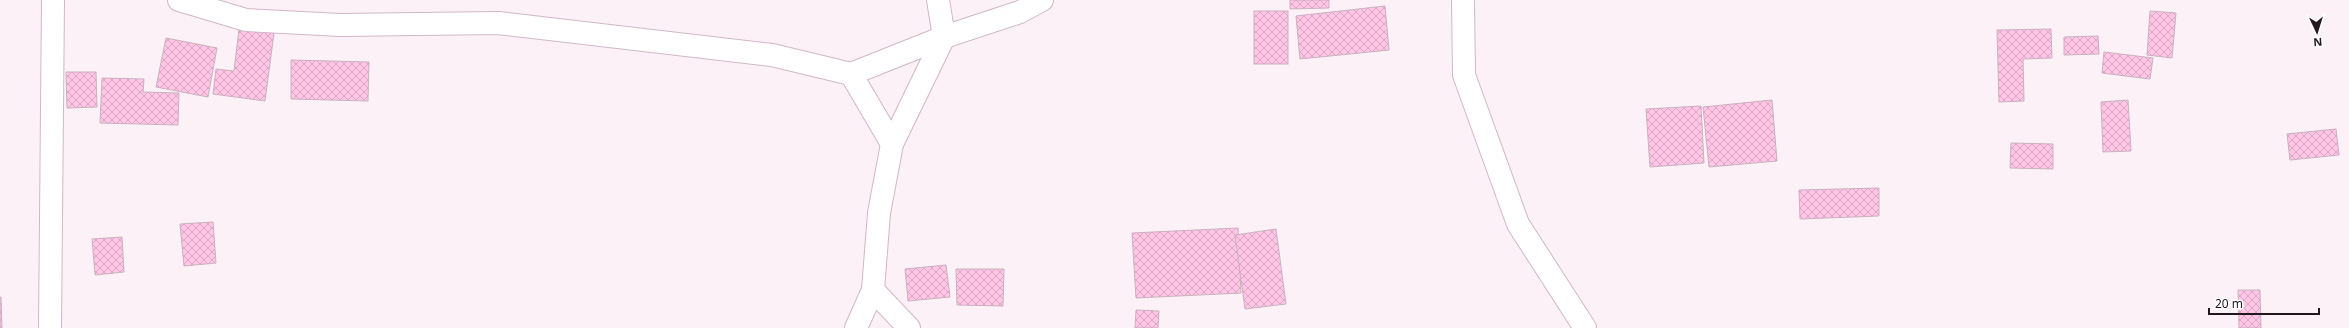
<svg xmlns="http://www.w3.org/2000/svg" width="2349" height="328" viewBox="0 0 2349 328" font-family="'Noto Sans',sans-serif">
  <defs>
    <pattern id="building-cross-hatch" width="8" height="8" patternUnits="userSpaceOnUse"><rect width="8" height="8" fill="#fec5e5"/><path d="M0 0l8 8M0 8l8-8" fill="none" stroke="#d9a8c4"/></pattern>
  </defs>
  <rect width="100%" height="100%" fill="#fcf1f7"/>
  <g fill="url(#building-cross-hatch)" stroke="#cbb1bf">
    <path d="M1290,0H1329V8L1290,9Z"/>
    <path d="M1385,6L1389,50L1300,59L1296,16Z"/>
    <rect x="1254" y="11" width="34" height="53"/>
    <path d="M2150,11L2176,13L2172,58L2147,55Z"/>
    <path d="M239,29L274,33L265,101L213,94L216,69L234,71Z"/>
    <path d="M2051,29L2052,58L2023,59L2024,101L1999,102L1997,30Z"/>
    <path d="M2098,36L2099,54L2064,55V37Z"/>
    <path d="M166,38L217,48L208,97L156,87Z"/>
    <path d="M2104,52L2153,58L2150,79L2102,73Z"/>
    <path d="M291,60L369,62L368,101L291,99Z"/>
    <path d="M66,72H96L97,107L67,108Z"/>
    <path d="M102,78L144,79L143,92L179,93L178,125L100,123Z"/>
    <path d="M1772,100L1777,161L1709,167L1703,107Z"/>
    <path d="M2128,100L2131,151L2103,152L2101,102Z"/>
    <path d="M1701,106L1704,163L1650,167L1646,109Z"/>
    <path d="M2336,129L2339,155L2290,160L2287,134Z"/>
    <path d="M2011,143L2053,144V169L2010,168Z"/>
    <path d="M1879,188V216L1800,219L1799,190Z"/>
    <path d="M213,222L216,263L184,266L180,224Z"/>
    <path d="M1238,228L1241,293L1136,298L1132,233Z"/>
    <path d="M1276,229L1286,304L1245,309L1235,235Z"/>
    <path d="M122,237L124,272L95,275L92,239Z"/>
    <path d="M946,265L950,297L908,301L905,269Z"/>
    <path d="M956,269H1004L1003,306L957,305Z"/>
    <path d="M2238,290H2260L2261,328H2239Z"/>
    <path d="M0,297H1L2,328H0Z"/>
    <path d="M1136,310L1159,311L1158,328H1135Z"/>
  </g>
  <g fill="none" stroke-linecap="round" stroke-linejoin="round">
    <defs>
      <g id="street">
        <path d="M179,0L246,20L340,25L498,23L772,55L851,74L944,37L1020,12L1042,0"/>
        <path d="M1463,0L1464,75L1518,224L1585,328"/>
        <path d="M851,74L892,144"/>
        <path d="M873,290L909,328"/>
        <path d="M50,328L53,0"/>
        <path d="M856,328L873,290L879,213L892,144L944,37L938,0"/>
      </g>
    </defs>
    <use href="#street" stroke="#d2b7c6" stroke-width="24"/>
    <use href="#street" stroke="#fff" stroke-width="22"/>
  </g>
  <g transform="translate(2317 32) rotate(176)" stroke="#ffffff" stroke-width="3" paint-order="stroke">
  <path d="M0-3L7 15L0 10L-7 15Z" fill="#21171c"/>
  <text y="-6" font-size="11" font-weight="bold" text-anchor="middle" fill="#21171c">N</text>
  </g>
  <path d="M2209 308v6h110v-6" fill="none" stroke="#21171c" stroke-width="2"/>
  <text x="2215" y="308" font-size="12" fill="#21171c" stroke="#ffffff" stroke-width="3" paint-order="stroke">20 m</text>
</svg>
